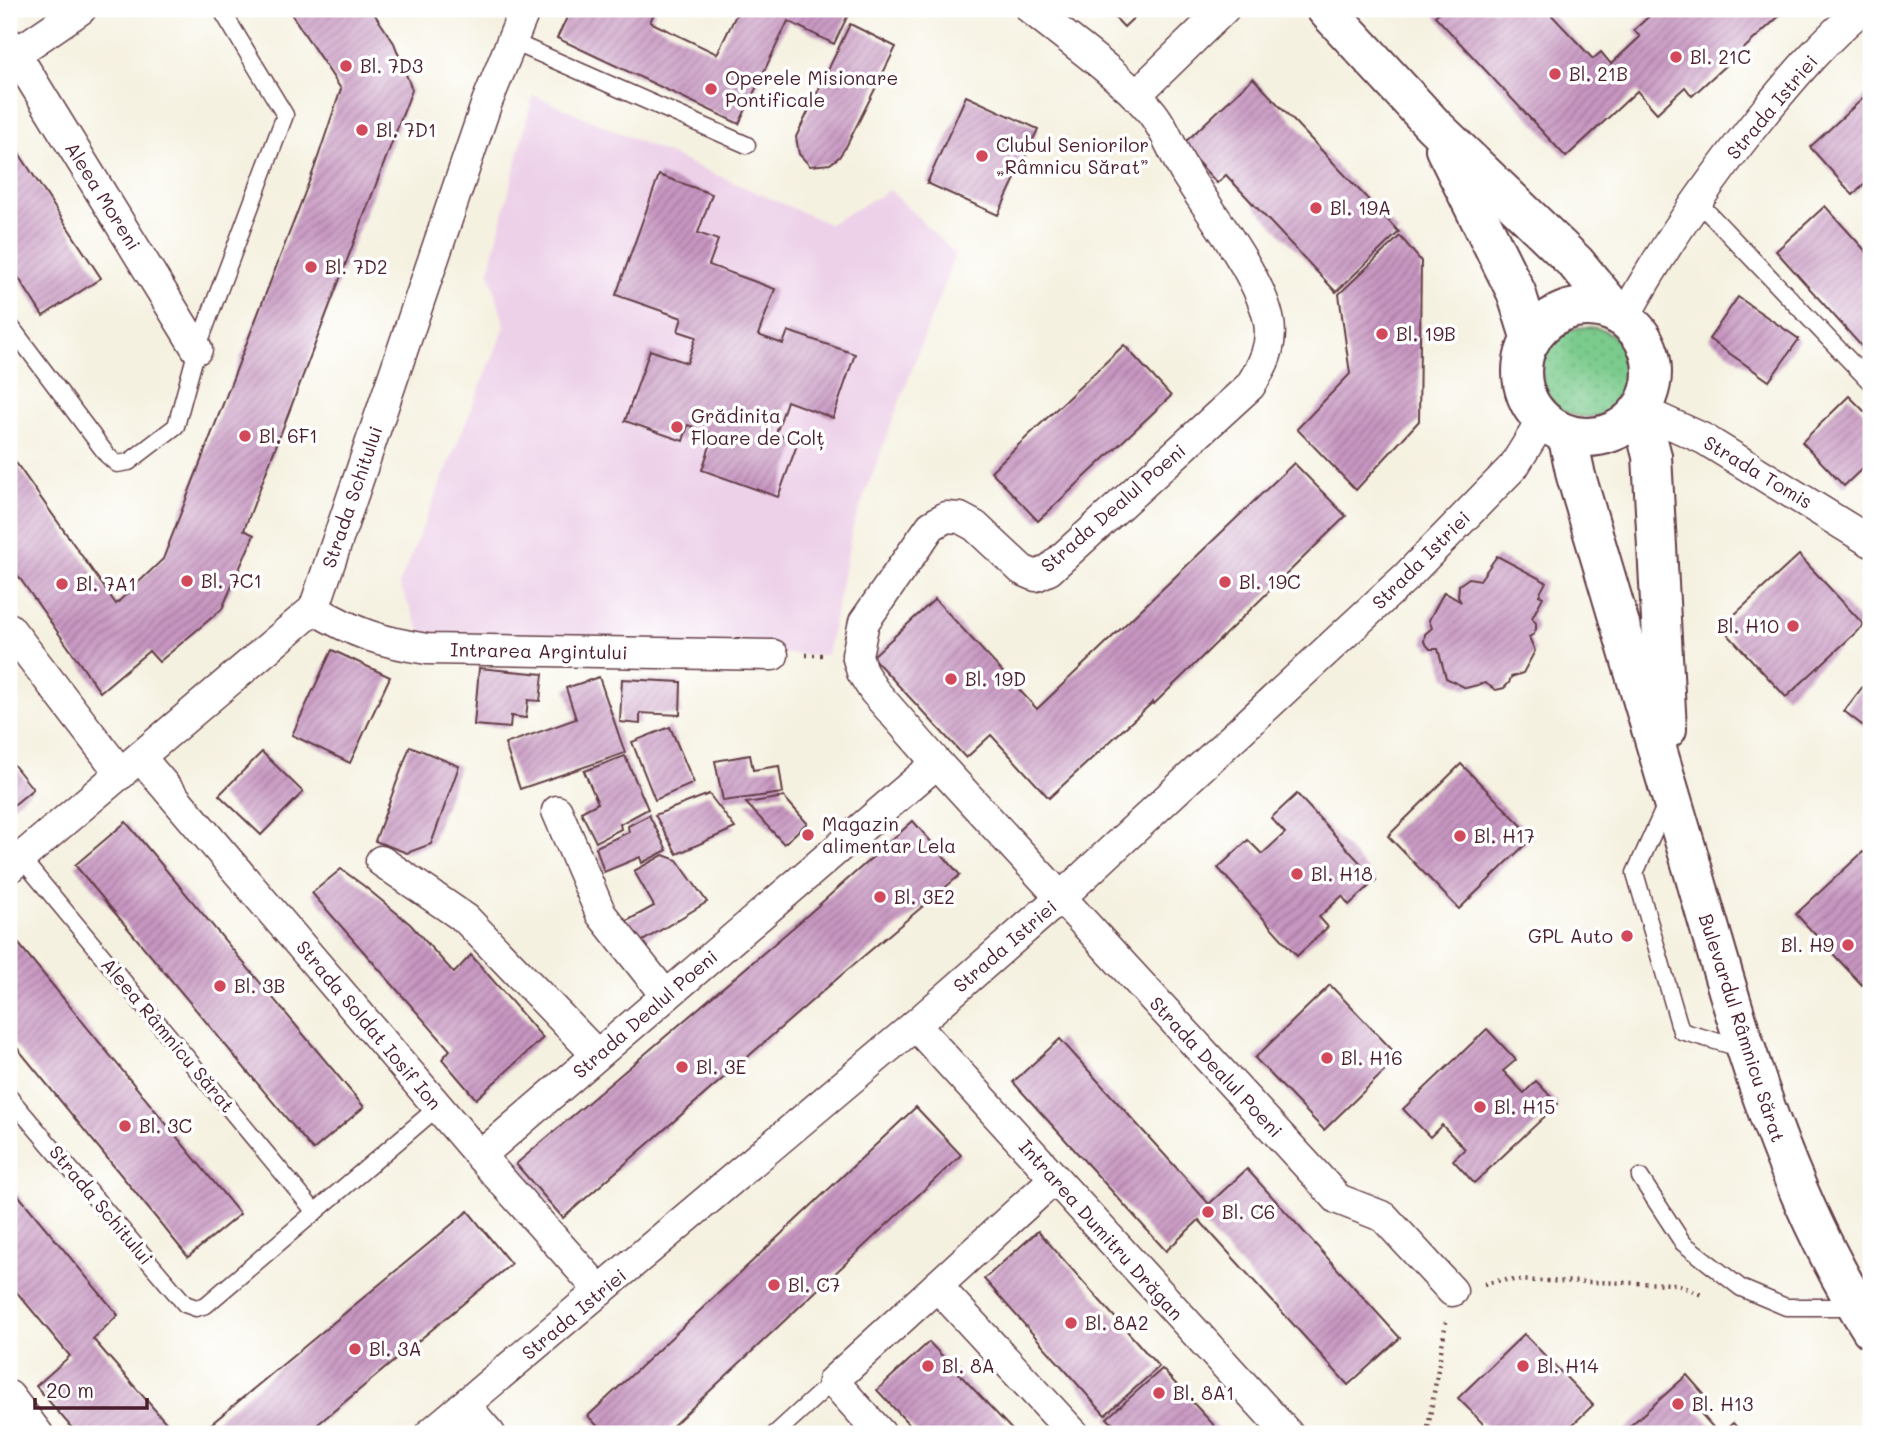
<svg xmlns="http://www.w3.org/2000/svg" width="1880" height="1443" viewBox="0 0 1880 1443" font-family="Mali,sans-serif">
  <defs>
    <pattern id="grass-dots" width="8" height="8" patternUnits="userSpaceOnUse" patternTransform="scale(1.75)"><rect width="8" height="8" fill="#7acb8c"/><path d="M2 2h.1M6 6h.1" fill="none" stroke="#6bae79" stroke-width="1.8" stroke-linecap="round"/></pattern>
    <pattern id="building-hatch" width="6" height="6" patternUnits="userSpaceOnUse" patternTransform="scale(1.75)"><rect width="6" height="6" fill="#c796c1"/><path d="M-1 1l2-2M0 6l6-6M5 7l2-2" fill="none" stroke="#a47a9d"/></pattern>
  </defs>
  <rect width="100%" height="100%" fill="#fff"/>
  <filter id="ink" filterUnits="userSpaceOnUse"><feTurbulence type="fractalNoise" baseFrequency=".0143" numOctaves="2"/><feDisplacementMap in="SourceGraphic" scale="14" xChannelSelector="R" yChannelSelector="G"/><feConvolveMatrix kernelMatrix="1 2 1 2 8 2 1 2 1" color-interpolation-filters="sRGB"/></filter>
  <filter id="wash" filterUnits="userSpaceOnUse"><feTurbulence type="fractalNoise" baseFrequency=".00686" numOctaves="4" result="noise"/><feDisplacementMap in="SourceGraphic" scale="28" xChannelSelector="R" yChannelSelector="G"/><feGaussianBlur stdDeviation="1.57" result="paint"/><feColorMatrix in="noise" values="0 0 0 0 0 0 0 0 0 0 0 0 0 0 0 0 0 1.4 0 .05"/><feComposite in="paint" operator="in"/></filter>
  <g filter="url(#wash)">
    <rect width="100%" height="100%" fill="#f5f1e0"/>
    <path fill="#edd1e9" d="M533,95L829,224L890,190L955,254L853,526L827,655L427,644L399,585L505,327L489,271Z"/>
    <circle fill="url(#grass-dots)" stroke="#62755c" stroke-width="2" cx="1587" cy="372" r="45"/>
    <g id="blocks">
      <g fill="url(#building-hatch)">
        <path d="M288,9H371L394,43L412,90L244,530L254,535L222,609L159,662L149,651L100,692L9,563V453L116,604L163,559L314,169L341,89Z"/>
        <path d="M571,9H656L650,22L717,54L739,9H851L834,44L788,21L739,124L557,38Z"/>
        <path d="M1107,9H1143L1124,27Z"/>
        <path d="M1443,9H1546L1593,59L1601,52L1611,64L1640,37L1634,30L1657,9H1787L1692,96L1685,87L1657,113L1637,91L1566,157L1435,16Z"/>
        <path d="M850,24L896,47L847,145L839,157L830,164L810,166L799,154L796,137Z"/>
        <path d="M1253,78L1399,232L1336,292L1226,175L1217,183L1182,145Z"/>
        <path d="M1871,91V178L1853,195L1810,147Z"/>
        <path d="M966,96L1038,129L998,215L927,183Z"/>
        <path d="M9,138L101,278L43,316L9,263Z"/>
        <path d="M659,175L712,194L698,233L718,240L709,265L775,289L758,335L783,344L788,331L855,354L833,418L787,401L776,434L798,442L778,497L702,470L714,434L688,425L683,441L625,421L650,350L687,363L696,337L678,331L682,318L616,295Z"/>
        <path d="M1825,206L1871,257V357L1776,251Z"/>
        <path d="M1400,236L1421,261L1419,421L1356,490L1297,429L1350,374L1339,294Z"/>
        <path d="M1738,297L1799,339L1769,381L1709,339Z"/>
        <path d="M1124,345L1171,396L1038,521L991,471Z"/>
        <path d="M1849,396L1871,418V460L1844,486L1802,442Z"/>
        <path d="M1294,463L1346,516L1154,704L1153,702L1049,798L991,735L966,758L872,657L935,599L1037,709Z"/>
        <path d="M1799,555L1864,625L1786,697L1721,627Z"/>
        <path d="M1497,556L1546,582L1539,595L1543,597L1532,618L1536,623V629L1534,634L1529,637L1535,651L1523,673L1511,677L1509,683L1504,688L1496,690L1485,683L1466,688L1446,678L1438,649H1430L1424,642L1425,634L1432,628L1429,620L1444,592L1461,602L1458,597L1459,585L1469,578L1480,580Z"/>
        <path d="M332,650L390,677L350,763L292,735Z"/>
        <path d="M479,668L543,674L540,701L528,700L526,718L511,716L510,728L474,725Z"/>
        <path d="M1871,676V732L1844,711Z"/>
        <path d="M599,677L625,753L520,789L505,744L576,719L566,688Z"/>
        <path d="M622,679L681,682L680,715L640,713V724L620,722Z"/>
        <path d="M9,710L16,719L9,725Z"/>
        <path d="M670,727L694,783L655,800L632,742Z"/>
        <path d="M410,746L459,766L431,844L407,853L375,841Z"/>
        <path d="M262,752L303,792L261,835L219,795Z"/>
        <path d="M750,755L753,770L779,766L783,793L723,801L715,761Z"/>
        <path d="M625,756L648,809L620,824L621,829L596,842L581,812L598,803L584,771Z"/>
        <path d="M9,759L33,789L9,809Z"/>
        <path d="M1461,764L1533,837L1459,909L1388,836Z"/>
        <path d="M709,794L735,828L677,854L655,815Z"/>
        <path d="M1297,794L1376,880L1349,905L1342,896L1319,917L1328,927L1297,956L1218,868L1248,840L1262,854L1285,833L1271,818Z"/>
        <path d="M784,797L807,823L784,844L746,803Z"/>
        <path d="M649,815L667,850L642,863L640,857L604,872L596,847L629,832L628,826Z"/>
        <path d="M913,821L960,875L846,971L563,1218L516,1164L802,920Z"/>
        <path d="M126,822L364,1107L313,1150L75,865Z"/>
        <path d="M1863,852L1871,861V976L1862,985L1796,914Z"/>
        <path d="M663,855L677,860L707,902L636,945L623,923L654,906L634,871Z"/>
        <path d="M341,869L364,886L410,924L454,973L471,955L543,1038L476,1099L442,1059L450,1050L312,893Z"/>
        <path d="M9,932L240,1214L188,1257L9,1038Z"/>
        <path d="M1330,985L1399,1057L1324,1130L1255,1058Z"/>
        <path d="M1487,1029L1516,1060L1503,1071L1524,1093L1536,1081L1558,1104L1474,1183L1453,1160L1465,1149L1442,1125L1430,1137L1403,1109Z"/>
        <path d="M1060,1039L1209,1204L1247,1169L1400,1338L1348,1385L1199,1220L1166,1251L1013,1082Z"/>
        <path d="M916,1107L961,1155L664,1434H605L588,1416Z"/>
        <path d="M9,1184L118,1315L93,1339L176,1434H77L36,1386L70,1356L9,1283Z"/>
        <path d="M468,1211L511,1264L306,1434H199Z"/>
        <path d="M1038,1231L1159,1367L1105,1415L984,1279Z"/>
        <path d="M1524,1334L1593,1405L1563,1434H1493L1458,1398Z"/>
        <path d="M929,1342L1016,1434H918L877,1390Z"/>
        <path d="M1162,1369L1222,1434H1122L1107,1418Z"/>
        <path d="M1687,1375L1708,1399L1697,1409L1719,1434H1621Z"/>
        <path d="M1733,1423L1743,1434H1721Z"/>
      </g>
    </g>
  </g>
  <g filter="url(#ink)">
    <use href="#blocks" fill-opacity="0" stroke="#643e46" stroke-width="2"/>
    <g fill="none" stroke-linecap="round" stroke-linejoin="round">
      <defs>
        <g id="service">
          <path d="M511,41L747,145"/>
          <path d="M1696,200L1871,383"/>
          <path d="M9,324L107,455L117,464L129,462L176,426L197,349L285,115L221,9"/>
          <path d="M1667,802L1635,873L1681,1031L1743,1049"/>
          <path d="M21,858L315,1212"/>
          <path d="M9,1097L185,1304L196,1308L206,1305L438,1107"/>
          <path d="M1640,1177L1683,1243L1741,1288L1786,1307H1854"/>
          <path d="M775,1434L833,1381"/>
        </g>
        <g id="minor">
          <path d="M1031,9C1069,40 1117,73 1149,109C1165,127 1173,153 1186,174C1210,213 1261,277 1269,322C1273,346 1263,366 1250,386L1049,570L1036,576L1022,570L975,526L960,518L946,517L931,526L864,622L857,655L862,672L874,691L937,763L1338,1199L1384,1217L1452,1291"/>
          <path d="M9,43L197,349"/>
          <path d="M15,54L81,9"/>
          <path d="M1136,95L1224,9"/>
          <path d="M1624,318C1664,244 1713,176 1766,110C1795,75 1826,38 1862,9"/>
          <path d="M1640,410L1704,439L1871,542"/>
          <path d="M314,609C354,633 381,642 427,649L773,655"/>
          <path d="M9,628L121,774"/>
          <path d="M140,757L480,1156L600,1291"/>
          <path d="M557,811L601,914L666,996"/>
          <path d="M381,861L466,919L597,1055"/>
          <path d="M9,868L314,609L487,102L525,9"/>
          <path d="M915,1025L1288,1434"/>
          <path d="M480,1156L937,763"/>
          <path d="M937,1286L1074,1434"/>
          <path d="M9,1396L38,1434"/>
          <path d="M465,1405L490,1434"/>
          <path d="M430,1434L915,1025L1060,898L1407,576L1514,466L1543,419"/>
          <path d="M881,1434L833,1381L1054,1179"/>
        </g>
        <g id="tertiary">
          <path d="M1326,9L1433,125L1576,263L1618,314"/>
          <path d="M1445,149L1516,292L1531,340"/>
          <circle cx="1587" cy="372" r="65"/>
          <path d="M1640,410L1652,456L1667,729"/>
          <path d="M1567,434L1576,476C1615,607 1654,737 1692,867C1738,1026 1781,1188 1871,1329"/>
        </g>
      </defs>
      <use href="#service" stroke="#643e46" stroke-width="19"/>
      <use href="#minor" stroke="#643e46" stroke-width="33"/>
      <use href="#tertiary" stroke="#643e46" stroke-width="42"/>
      <g stroke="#643e46" stroke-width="4.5" stroke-dasharray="2 5" stroke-linecap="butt">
        <path d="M806,655H825"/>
        <path d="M1484,1284L1501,1280L1677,1284L1704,1296"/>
        <path d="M1427,1434L1446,1322"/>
      </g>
      <use href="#service" stroke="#fff" stroke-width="16"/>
      <use href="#minor" stroke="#fff" stroke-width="30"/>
      <use href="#tertiary" stroke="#fff" stroke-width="38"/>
    </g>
  </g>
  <g fill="#d1495b" stroke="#fff" stroke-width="2.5">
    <circle cx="1676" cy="57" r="7"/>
    <circle cx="346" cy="66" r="7"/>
    <circle cx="1555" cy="74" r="7"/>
    <circle cx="711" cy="89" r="7"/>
    <circle cx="362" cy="130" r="7"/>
    <circle cx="982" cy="156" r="7"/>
    <circle cx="1316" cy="208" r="7"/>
    <circle cx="311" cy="267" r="7"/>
    <circle cx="1382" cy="334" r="7"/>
    <circle cx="677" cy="427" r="7"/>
    <circle cx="245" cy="436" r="7"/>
    <circle cx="187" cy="581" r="7"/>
    <circle cx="1225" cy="582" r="7"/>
    <circle cx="62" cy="584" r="7"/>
    <circle cx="1793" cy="626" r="7"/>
    <circle cx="951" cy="679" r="7"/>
    <circle cx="808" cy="835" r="7"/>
    <circle cx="1460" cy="836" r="7"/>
    <circle cx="1297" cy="874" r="7"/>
    <circle cx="880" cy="897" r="7"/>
    <circle cx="1627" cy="936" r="7"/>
    <circle cx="1848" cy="945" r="7"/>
    <circle cx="220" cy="986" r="7"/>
    <circle cx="1327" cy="1058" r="7"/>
    <circle cx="682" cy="1067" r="7"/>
    <circle cx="1480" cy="1107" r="7"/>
    <circle cx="125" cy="1126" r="7"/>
    <circle cx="1208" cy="1212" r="7"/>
    <circle cx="774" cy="1285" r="7"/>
    <circle cx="1071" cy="1323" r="7"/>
    <circle cx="355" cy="1349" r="7"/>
    <circle cx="928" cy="1366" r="7"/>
    <circle cx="1523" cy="1366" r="7"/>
    <circle cx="1159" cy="1393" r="7"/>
    <circle cx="1678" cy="1404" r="7"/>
  </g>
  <g text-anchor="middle" stroke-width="7" stroke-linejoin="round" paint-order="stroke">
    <g font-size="19" fill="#4a1f2b" stroke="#fff" text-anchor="start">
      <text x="1690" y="64">Bl. 21C</text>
      <text x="360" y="73">Bl. 7D3</text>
      <text x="1569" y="81">Bl. 21B</text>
      <text x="725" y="85">Operele Misionare<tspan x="725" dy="22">Pontificale</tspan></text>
      <text x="376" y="137">Bl. 7D1</text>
      <text x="996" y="152">Clubul Seniorilor<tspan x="996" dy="22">„Râmnicu Sărat”</tspan></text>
      <text x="1330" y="215">Bl. 19A</text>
      <text x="325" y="274">Bl. 7D2</text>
      <text x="1396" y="341">Bl. 19B</text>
      <text x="691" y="423">Grădinița<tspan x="691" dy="22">Floare de Colț</tspan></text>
      <text x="259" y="443">Bl. 6F1</text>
      <text x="201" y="588">Bl. 7C1</text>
      <text x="1239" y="589">Bl. 19C</text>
      <text x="76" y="591">Bl. 7A1</text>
      <text x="1779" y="633" text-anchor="end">Bl. H10</text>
      <text x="965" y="686">Bl. 19D</text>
      <text x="822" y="831">Magazin<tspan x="822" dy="22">alimentar Lela</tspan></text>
      <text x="1474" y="843">Bl. H17</text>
      <text x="1311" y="881">Bl. H18</text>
      <text x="894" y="904">Bl. 3E2</text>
      <text x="1613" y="943" text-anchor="end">GPL Auto</text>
      <text x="1834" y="952" text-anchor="end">Bl. H9</text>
      <text x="234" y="993">Bl. 3B</text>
      <text x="1341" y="1065">Bl. H16</text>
      <text x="696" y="1074">Bl. 3E</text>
      <text x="1494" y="1114">Bl. H15</text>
      <text x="139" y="1133">Bl. 3C</text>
      <text x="1222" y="1219">Bl. C6</text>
      <text x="788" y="1292">Bl. C7</text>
      <text x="1085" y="1330">Bl. 8A2</text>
      <text x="369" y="1356">Bl. 3A</text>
      <text x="942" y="1373">Bl. 8A</text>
      <text x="1537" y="1373">Bl. H14</text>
      <text x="1173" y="1400">Bl. 8A1</text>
      <text x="1692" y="1411">Bl. H13</text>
    </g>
    <g font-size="19" fill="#4a1f2b" stroke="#fff">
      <text transform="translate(1772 107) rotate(-50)" y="7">Strada Istriei</text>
      <text transform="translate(103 196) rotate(58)" y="7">Aleea Moreni</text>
      <text transform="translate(1758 472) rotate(31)" y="7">Strada Tomis</text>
      <text transform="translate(352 497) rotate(-71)" y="7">Strada Schitului</text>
      <text transform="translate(1113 508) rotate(-41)" y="7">Strada Dealul Poeni</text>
      <text transform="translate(1421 560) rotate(-45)" y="7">Strada Istriei</text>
      <text transform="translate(539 651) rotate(1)" y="7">Intrarea Argintului</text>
      <text transform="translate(1005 946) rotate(-41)" y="7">Strada Istriei</text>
      <text transform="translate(645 1014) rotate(-41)" y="7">Strada Dealul Poeni</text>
      <text transform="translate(369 1025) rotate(50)" y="7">Strada Soldat Iosif Ion</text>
      <text transform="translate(1742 1028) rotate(72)" y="7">Bulevardul Râmnicu Sărat</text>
      <text transform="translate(168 1035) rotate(50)" y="7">Aleea Râmnicu Sărat</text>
      <text transform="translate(1216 1067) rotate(47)" y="7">Strada Dealul Poeni</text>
      <text transform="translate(101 1205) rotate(50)" y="7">Strada Schitului</text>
      <text transform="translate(1101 1230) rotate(48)" y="7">Intrarea Dumitru Drăgan</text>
      <text transform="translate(574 1314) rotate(-40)" y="7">Strada Istriei</text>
    </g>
  </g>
  <rect width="1880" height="1443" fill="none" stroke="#fff" stroke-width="35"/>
  <path d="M35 1398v10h112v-10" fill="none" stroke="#4a1f2b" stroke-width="3.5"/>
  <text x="46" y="1398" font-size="21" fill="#4a1f2b" stroke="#ffffff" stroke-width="5" paint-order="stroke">20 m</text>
</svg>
